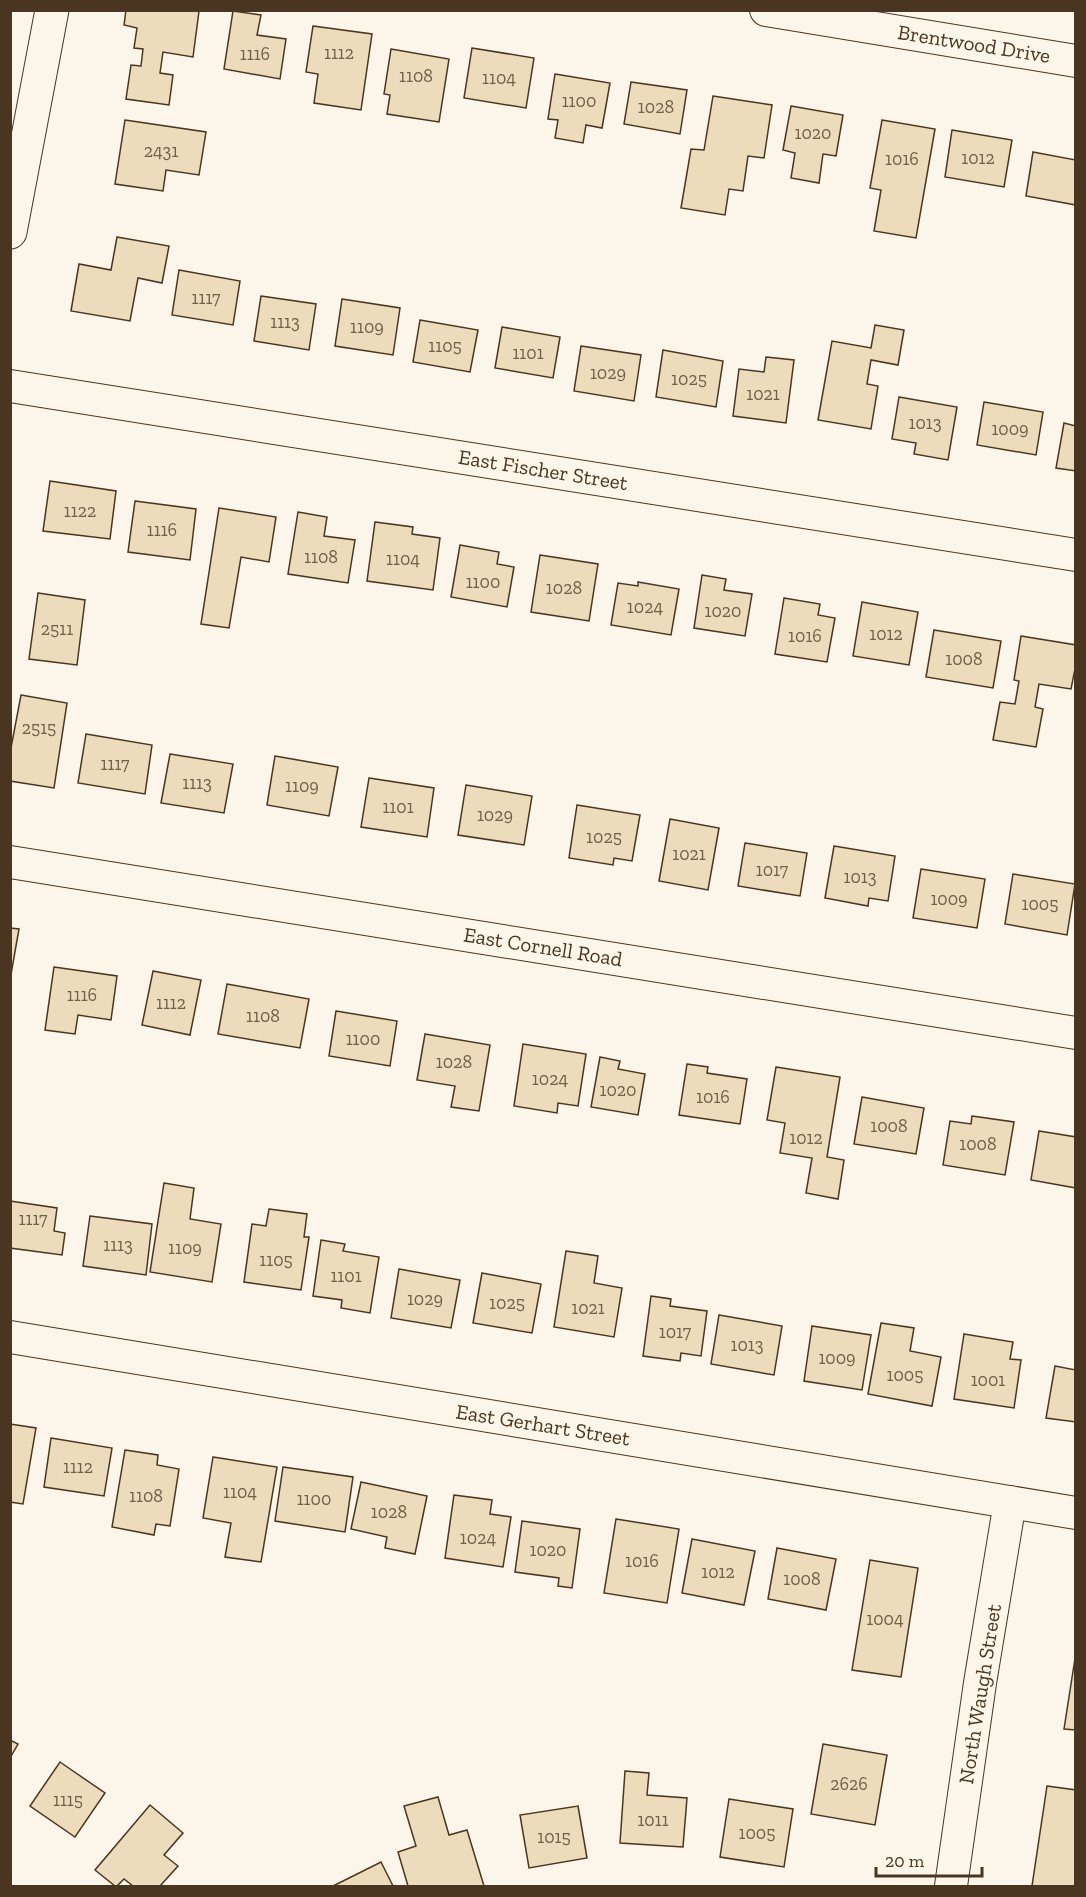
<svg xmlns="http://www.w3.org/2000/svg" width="1086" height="1897" viewBox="0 0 1086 1897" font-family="'Zilla Slab',serif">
  <rect width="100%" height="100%" fill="#fbf6e9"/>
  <g fill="#ecdcbc" stroke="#4a3520" stroke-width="1.5">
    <path d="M126,10L199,11L193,57L163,52L160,73L173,75L169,105L126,99L131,65L141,66L143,49L134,48L137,28L124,25Z"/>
    <path d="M233,11L261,15L257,35L286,39L280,79L224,69Z"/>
    <path d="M313,26L372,34L361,110L314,103L318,74L306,72Z"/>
    <path d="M472,48L534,58L526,108L464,98Z"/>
    <path d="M391,49L449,59L439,122L387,114L390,95L384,94Z"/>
    <path d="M555,74L610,83L602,128L586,125L583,143L555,138L558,120L548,119Z"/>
    <path d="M631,82L687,90L680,134L624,124Z"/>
    <path d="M713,96L772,105L764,158L748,156L743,191L729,189L725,215L681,208L691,149L704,150Z"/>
    <path d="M791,106L843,115L836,156L823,154L819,183L791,178L795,153L783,150Z"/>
    <path d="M125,120L206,132L199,175L166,170L163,191L115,184Z"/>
    <path d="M882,120L935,129L916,238L874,231L881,190L870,188Z"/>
    <path d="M952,130L1012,140L1004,187L945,177Z"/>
    <path d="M1033,152L1076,160V205L1026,196Z"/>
    <path d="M117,237L169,246L162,283L138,278L130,321L71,311L79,264L111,270Z"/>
    <path d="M179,270L240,281L233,325L172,315Z"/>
    <path d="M261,296L316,304L309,350L254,341Z"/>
    <path d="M342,299L400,308L393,355L335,346Z"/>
    <path d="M420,320L478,330L470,372L413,362Z"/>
    <path d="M875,325L904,330L898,365L871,360L867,384L878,386L871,429L818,420L832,341L871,348Z"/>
    <path d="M502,327L560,337L553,378L495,368Z"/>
    <path d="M581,346L641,355L634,401L574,391Z"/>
    <path d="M663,350L723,361L716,407L656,397Z"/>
    <path d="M766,357L794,360L786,423L733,416L739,369L764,372Z"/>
    <path d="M899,397L957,407L948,460L914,454L916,443L892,439Z"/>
    <path d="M984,402L1043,412L1036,455L977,445Z"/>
    <path d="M1064,423L1076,426V471L1056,468Z"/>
    <path d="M50,481L116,491L110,539L43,531Z"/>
    <path d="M135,501L196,509L190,560L128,552Z"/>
    <path d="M219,508L276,517L269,562L241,557L229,628L201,624Z"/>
    <path d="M298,512L327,517L324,536L355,540L348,583L288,574Z"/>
    <path d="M375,522L413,527L412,534L440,538L433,590L367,581Z"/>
    <path d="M460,545L499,552L497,564L514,567L507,607L451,597Z"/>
    <path d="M540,555L598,564L589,621L531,612Z"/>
    <path d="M702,575L726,579L724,590L752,594L745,636L694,628Z"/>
    <path d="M638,582L679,589L671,635L611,625L618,583L638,586Z"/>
    <path d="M38,593L85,600L77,665L29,659Z"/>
    <path d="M784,598L820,604L818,615L835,618L827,662L775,654Z"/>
    <path d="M862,602L918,612L909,665L853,656Z"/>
    <path d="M934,630L1001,641L993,688L926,677Z"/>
    <path d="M1021,636L1076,645V664L1071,689L1039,684L1035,707L1043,709L1036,747L993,740L1000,702L1015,704L1019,681L1014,680Z"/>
    <path d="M21,695L67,703L54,788L10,781V753Z"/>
    <path d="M86,734L152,745L145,794L78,783Z"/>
    <path d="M170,754L233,764L224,813L161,803Z"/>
    <path d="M275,756L338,767L329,816L267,805Z"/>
    <path d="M369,778L434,788L427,837L361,827Z"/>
    <path d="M466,785L532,796L524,845L458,835Z"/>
    <path d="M577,805L640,815L632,861L614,858L613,865L569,858Z"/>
    <path d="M670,819L719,828L708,890L659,881Z"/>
    <path d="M745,843L807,853L800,896L738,886Z"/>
    <path d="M834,846L895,856L888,901L869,898L868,906L825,898Z"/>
    <path d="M921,869L985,879L977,928L913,918Z"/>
    <path d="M1013,874L1075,884L1067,935L1005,924Z"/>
    <path d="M10,928L19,929L10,980Z"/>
    <path d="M54,967L117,976L111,1020L78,1015L75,1034L45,1030Z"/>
    <path d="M153,971L201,980L190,1035L142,1025Z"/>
    <path d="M227,984L309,999L300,1048L218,1034Z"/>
    <path d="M336,1011L397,1021L390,1066L329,1056Z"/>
    <path d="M425,1034L490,1045L479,1111L451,1107L455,1086L417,1080Z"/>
    <path d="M523,1044L586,1054L578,1106L558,1103L557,1113L514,1106Z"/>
    <path d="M600,1057L620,1061L618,1069L645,1074L638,1115L591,1107Z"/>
    <path d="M687,1064L708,1067L707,1073L747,1079L740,1124L679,1115Z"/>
    <path d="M776,1067L840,1077L827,1157L844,1160L838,1199L806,1193L812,1158L780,1153L785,1123L767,1120Z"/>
    <path d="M862,1097L924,1108L916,1154L854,1144Z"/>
    <path d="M972,1116L1014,1122L1005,1175L943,1165L950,1121L971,1124Z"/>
    <path d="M1039,1131L1076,1137V1188L1031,1180Z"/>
    <path d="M164,1183L194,1188L190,1219L221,1224L212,1282L150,1272Z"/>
    <path d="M10,1201L57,1208L54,1231L65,1233L62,1255L10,1248Z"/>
    <path d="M269,1209L307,1214L304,1237H309L301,1290L244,1282L252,1224L266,1226Z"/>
    <path d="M90,1216L152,1224L146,1275L83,1266Z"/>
    <path d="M321,1240L345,1244L343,1251L379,1257L370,1313L341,1308L342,1300L313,1296Z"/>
    <path d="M566,1251L598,1256L594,1283L622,1288L614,1337L554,1327Z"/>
    <path d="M399,1269L460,1280L451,1328L391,1318Z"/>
    <path d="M482,1273L541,1284L532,1333L473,1323Z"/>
    <path d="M651,1296L671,1299L670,1306L707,1311L701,1356L681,1353L680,1361L643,1356Z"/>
    <path d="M719,1315L782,1326L774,1375L711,1364Z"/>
    <path d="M881,1323L914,1328L910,1351L941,1357L932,1406L868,1394Z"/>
    <path d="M812,1326L871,1335L862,1390L804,1381Z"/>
    <path d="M964,1334L1013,1342L1010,1359L1021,1360L1014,1408L954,1399Z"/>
    <path d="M1055,1366L1076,1370V1422L1046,1418Z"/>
    <path d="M10,1424L36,1428L23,1504L10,1502Z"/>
    <path d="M51,1438L112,1448L104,1496L44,1487Z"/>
    <path d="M125,1450L158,1455L157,1465L179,1469L170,1526L156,1524L154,1535L112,1527Z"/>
    <path d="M213,1457L277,1467L261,1562L225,1557L231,1523L203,1518Z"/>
    <path d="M283,1467L353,1477L345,1532L275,1521Z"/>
    <path d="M361,1482L427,1496L415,1554L385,1548L387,1537L351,1529Z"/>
    <path d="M454,1495L492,1500L490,1514L511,1517L503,1567L445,1558Z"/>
    <path d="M616,1519L679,1529L667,1603L604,1593Z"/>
    <path d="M522,1521L580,1529L572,1588L558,1586L559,1578L515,1572Z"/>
    <path d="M692,1539L755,1551L744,1605L682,1593Z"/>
    <path d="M777,1548L836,1559L826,1610L768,1599Z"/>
    <path d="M870,1560L918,1568L901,1677L852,1670Z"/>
    <path d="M1076,1652V1730L1064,1729Z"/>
    <path d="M10,1740L18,1744L10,1758Z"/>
    <path d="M823,1744L887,1755L875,1825L811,1814Z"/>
    <path d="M60,1762L105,1793L75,1837L30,1806Z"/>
    <path d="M625,1771L649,1773L647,1795L687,1798L683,1847L620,1843Z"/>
    <path d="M1047,1786L1076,1790V1886H1032Z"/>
    <path d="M438,1797L449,1835L467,1830L484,1886H408L398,1852L416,1846L404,1806Z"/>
    <path d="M729,1799L793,1809L784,1867L720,1857Z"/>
    <path d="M150,1805L183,1833L164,1855L178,1866L160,1886H133L124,1879L117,1886H115L95,1870Z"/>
    <path d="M578,1806L587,1858L529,1868L520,1815Z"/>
    <path d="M381,1862L393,1886H333Z"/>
  </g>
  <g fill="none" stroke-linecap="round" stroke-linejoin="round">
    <defs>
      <g id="street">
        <path d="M766,10L1076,61"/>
        <path d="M10,386L1076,555"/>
        <path d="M10,862L1076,1033"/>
        <path d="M10,1337L1076,1513"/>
        <path d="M951,1886L980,1683L1010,1502"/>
      </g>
      <path id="secondary" d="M10,232L52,10"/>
    </defs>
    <use href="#street" stroke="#4a3520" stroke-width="34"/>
    <use href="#secondary" stroke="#4a3520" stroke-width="35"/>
    <use href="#street" stroke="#fbf6e9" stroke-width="32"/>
    <use href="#secondary" stroke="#fbf6e9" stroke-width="33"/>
  </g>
  <g text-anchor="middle" stroke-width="4.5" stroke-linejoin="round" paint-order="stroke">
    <g font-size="18" fill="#725f47">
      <text x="339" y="59">1112</text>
      <text x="255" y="60">1116</text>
      <text x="416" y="82">1108</text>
      <text x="499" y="84">1104</text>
      <text x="579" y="107">1100</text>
      <text x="656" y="113">1028</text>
      <text x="813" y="139">1020</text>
      <text x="161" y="157">2431</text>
      <text x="978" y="164">1012</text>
      <text x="902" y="165">1016</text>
      <text x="206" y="304">1117</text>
      <text x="285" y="328">1113</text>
      <text x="367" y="333">1109</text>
      <text x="445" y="352">1105</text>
      <text x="528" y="359">1101</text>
      <text x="608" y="379">1029</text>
      <text x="689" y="385">1025</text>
      <text x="763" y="400">1021</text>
      <text x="925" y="429">1013</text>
      <text x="1010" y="435">1009</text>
      <text x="80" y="517">1122</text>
      <text x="162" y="536">1116</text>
      <text x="321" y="563">1108</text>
      <text x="403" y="565">1104</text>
      <text x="483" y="588">1100</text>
      <text x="564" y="594">1028</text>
      <text x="645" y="613">1024</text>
      <text x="723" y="617">1020</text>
      <text x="57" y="635">2511</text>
      <text x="886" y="640">1012</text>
      <text x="805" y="642">1016</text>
      <text x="964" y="665">1008</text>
      <text x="39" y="734">2515</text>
      <text x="115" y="770">1117</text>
      <text x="197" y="789">1113</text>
      <text x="302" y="792">1109</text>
      <text x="398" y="813">1101</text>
      <text x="495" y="821">1029</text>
      <text x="604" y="843">1025</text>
      <text x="689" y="860">1021</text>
      <text x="772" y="876">1017</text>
      <text x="860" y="883">1013</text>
      <text x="949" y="905">1009</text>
      <text x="1040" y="910">1005</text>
      <text x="82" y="1001">1116</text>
      <text x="171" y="1009">1112</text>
      <text x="263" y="1022">1108</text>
      <text x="363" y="1045">1100</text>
      <text x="454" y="1068">1028</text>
      <text x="550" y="1085">1024</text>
      <text x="618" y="1096">1020</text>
      <text x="713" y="1103">1016</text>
      <text x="889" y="1132">1008</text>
      <text x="806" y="1144">1012</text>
      <text x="978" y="1150">1008</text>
      <text x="33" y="1225">1117</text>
      <text x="118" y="1251">1113</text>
      <text x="185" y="1254">1109</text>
      <text x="276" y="1266">1105</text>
      <text x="346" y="1282">1101</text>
      <text x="425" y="1305">1029</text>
      <text x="507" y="1309">1025</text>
      <text x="588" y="1314">1021</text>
      <text x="675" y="1338">1017</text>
      <text x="747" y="1351">1013</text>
      <text x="837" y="1364">1009</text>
      <text x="905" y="1381">1005</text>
      <text x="988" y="1386">1001</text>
      <text x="78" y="1473">1112</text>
      <text x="240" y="1498">1104</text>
      <text x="146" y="1502">1108</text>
      <text x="314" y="1505">1100</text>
      <text x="389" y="1518">1028</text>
      <text x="478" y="1544">1024</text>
      <text x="548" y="1556">1020</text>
      <text x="642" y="1567">1016</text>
      <text x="718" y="1578">1012</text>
      <text x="802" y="1585">1008</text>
      <text x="885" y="1625">1004</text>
      <text x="849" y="1790">2626</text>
      <text x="68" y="1806">1115</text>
      <text x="653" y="1826">1011</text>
      <text x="757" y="1839">1005</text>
      <text x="554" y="1843">1015</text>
    </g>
    <g font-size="21" fill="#4a3520" stroke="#fbf6e9">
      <text transform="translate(974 44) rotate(9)" y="7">Brentwood Drive</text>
      <text transform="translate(543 470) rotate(9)" y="7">East Fischer Street</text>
      <text transform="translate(543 947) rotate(9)" y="7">East Cornell Road</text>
      <text transform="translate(543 1425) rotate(9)" y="7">East Gerhart Street</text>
      <text transform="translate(980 1694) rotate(-81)" y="7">North Waugh Street</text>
    </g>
  </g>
  <rect width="1086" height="1897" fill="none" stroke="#4a3520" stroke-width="24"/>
  <path d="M876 1867v9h106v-9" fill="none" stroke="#4a3520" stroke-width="3"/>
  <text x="885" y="1867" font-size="18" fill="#4a3520" stroke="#fbf6e9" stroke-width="4.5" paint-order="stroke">20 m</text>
</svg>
